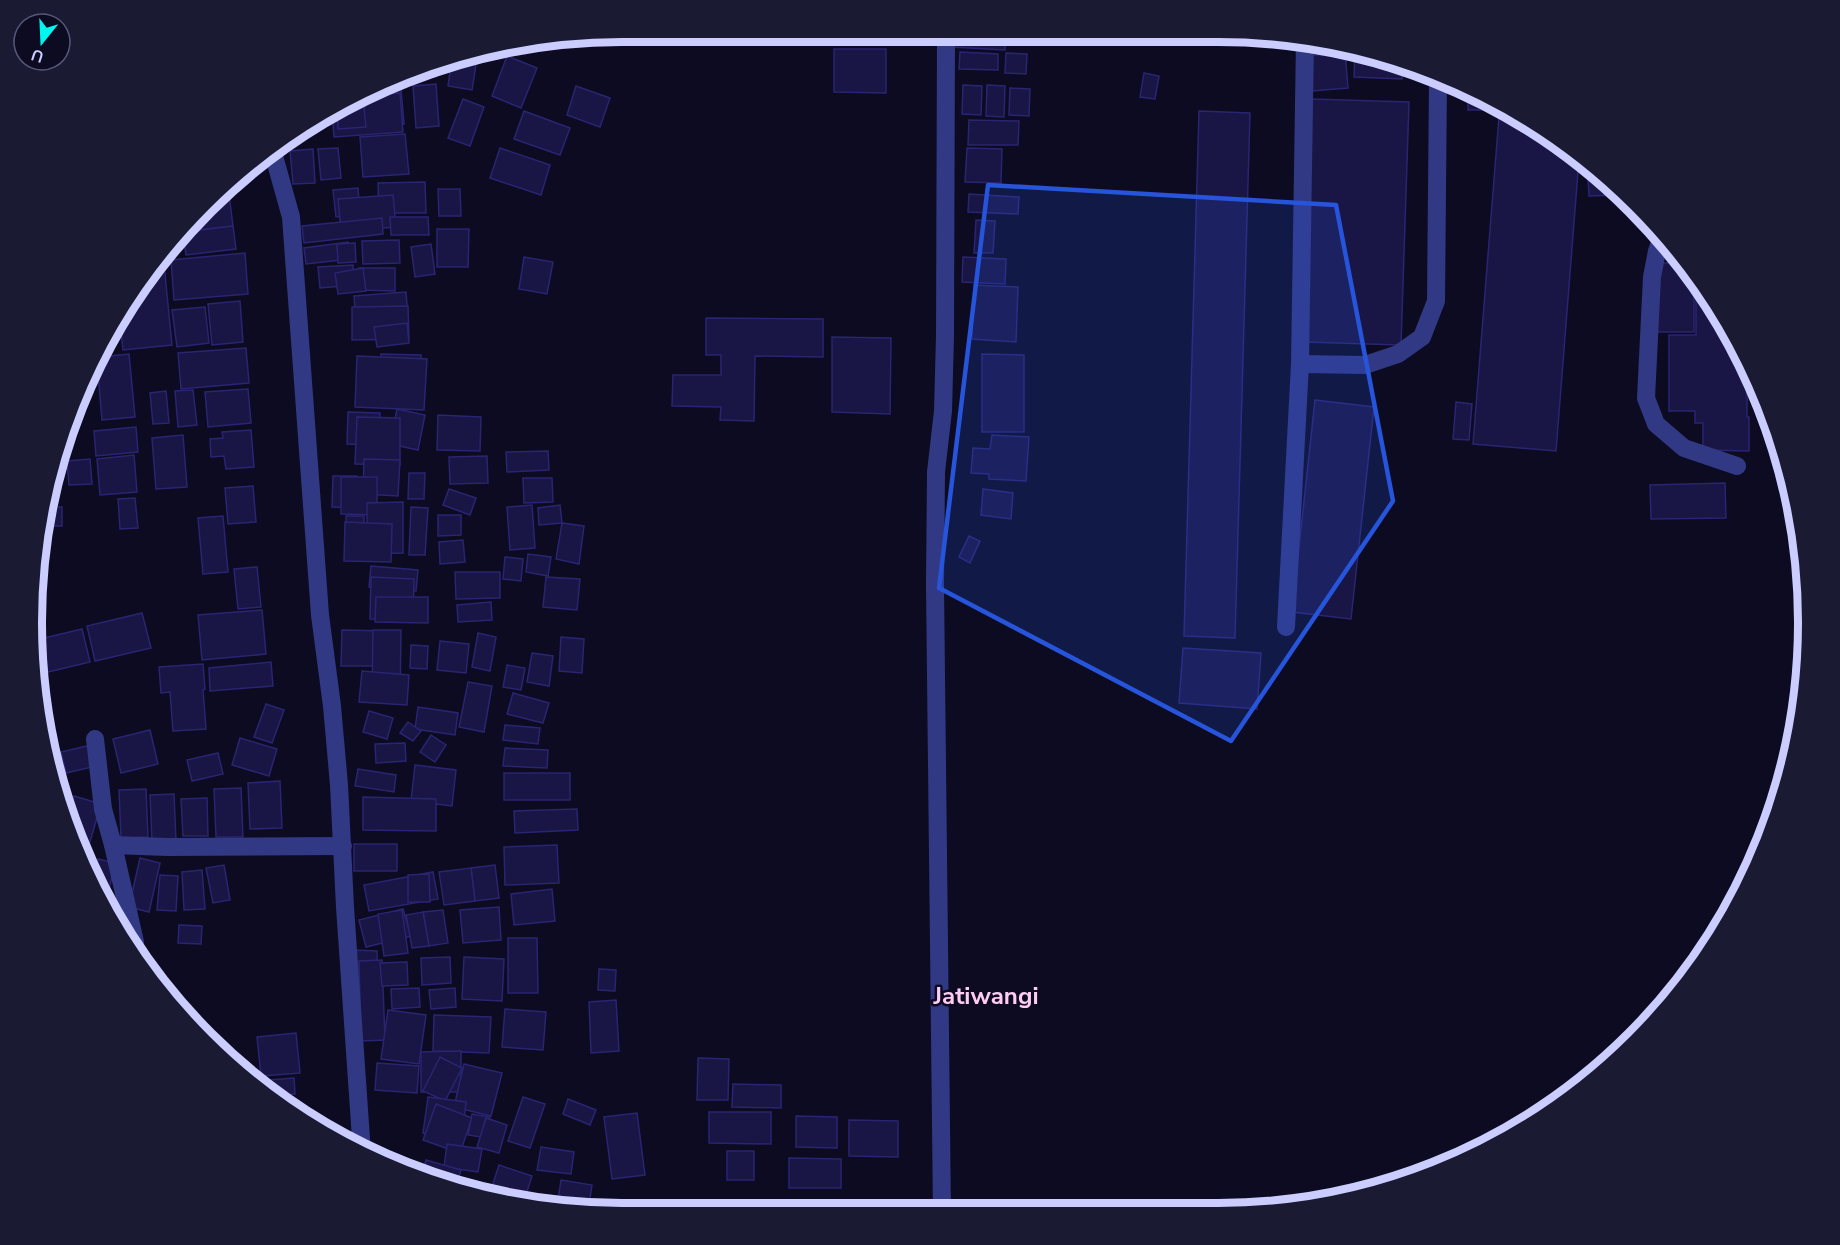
<svg xmlns="http://www.w3.org/2000/svg" width="1840" height="1245" viewBox="0 0 1840 1245" font-family="'Nunito Sans',sans-serif">
  <rect width="100%" height="100%" fill="#0c0b21"/>
  <g fill="#191544" stroke="#2a2572" stroke-width="1.5">
    <path d="M1201,32L1261,36V44H1201Z"/>
    <path d="M1006,33L1005,50L953,47V34Z"/>
    <path d="M834,49H886V93L834,92Z"/>
    <path d="M1355,50L1403,67L1402,79L1354,77Z"/>
    <path d="M478,52L472,90L448,86L452,58Z"/>
    <path d="M960,52L998,54V70L959,69Z"/>
    <path d="M1345,52L1348,88L1312,91L1308,56Z"/>
    <path d="M1006,53L1027,54L1026,74L1005,73Z"/>
    <path d="M507,56L537,68L521,108L492,96Z"/>
    <path d="M435,62L436,77L413,78L412,73Z"/>
    <path d="M1144,73L1159,76L1155,99L1140,97Z"/>
    <path d="M436,84L439,126L416,128L413,86Z"/>
    <path d="M963,85L982,86L981,115L962,114Z"/>
    <path d="M987,85L1005,86L1004,117L986,116Z"/>
    <path d="M576,86L610,98L600,127L567,115Z"/>
    <path d="M1010,88L1030,89L1029,116L1009,115Z"/>
    <path d="M401,89L404,124L372,127L369,94L377,90Z"/>
    <path d="M1468,89L1492,100V110H1468Z"/>
    <path d="M400,93L403,132L334,137L332,112L365,96Z"/>
    <path d="M363,97L366,127L338,129L337,110Z"/>
    <path d="M463,99L484,107L470,146L448,138Z"/>
    <path d="M1311,99L1409,102L1401,345L1304,342Z"/>
    <path d="M1500,104L1546,131L1579,159L1556,451L1473,444Z"/>
    <path d="M524,111L570,128L560,155L514,139Z"/>
    <path d="M1199,111L1250,113L1235,638L1184,636Z"/>
    <path d="M969,120L1019,121L1018,145H968Z"/>
    <path d="M405,134L409,174L363,177L360,137Z"/>
    <path d="M338,148L341,178L321,180L318,149Z"/>
    <path d="M500,148L550,165L541,195L490,178Z"/>
    <path d="M967,148L1002,149L1001,183L965,182Z"/>
    <path d="M313,149L315,183L293,184L290,151Z"/>
    <path d="M1588,177H1601L1620,192V195L1589,196Z"/>
    <path d="M425,182L426,213H379L378,183Z"/>
    <path d="M228,186L233,226L183,232V229L205,204Z"/>
    <path d="M358,188L360,214L336,217L333,190Z"/>
    <path d="M438,189H460L461,216H439Z"/>
    <path d="M969,194L1019,197L1018,214L968,212Z"/>
    <path d="M393,195L396,227L341,231L338,199Z"/>
    <path d="M390,217H428L429,235H391Z"/>
    <path d="M382,218L383,234L304,243L302,226Z"/>
    <path d="M976,220L995,221L993,253H974Z"/>
    <path d="M233,226L236,249L186,255L183,232Z"/>
    <path d="M437,229H469L468,267H437Z"/>
    <path d="M399,240L400,263L363,264L362,241Z"/>
    <path d="M348,242L350,259L306,264L304,248Z"/>
    <path d="M355,243L356,262L338,263L337,244Z"/>
    <path d="M431,244L435,274L415,277L411,247Z"/>
    <path d="M245,253L248,294L174,300L171,260Z"/>
    <path d="M161,254H163L172,345L123,350L120,321L154,262Z"/>
    <path d="M524,257L553,262L547,294L519,289Z"/>
    <path d="M963,257L1006,259L1005,284L962,282Z"/>
    <path d="M1656,263H1684L1694,276V332H1656Z"/>
    <path d="M353,265L354,285L320,288L318,267Z"/>
    <path d="M359,268H395V291L359,290Z"/>
    <path d="M363,268L366,291L338,294L335,273Z"/>
    <path d="M1696,278L1709,294L1747,365V417H1749V451L1703,450V423H1695V411H1669V335H1696Z"/>
    <path d="M974,285L1018,287L1016,342L972,339Z"/>
    <path d="M406,292L408,318L356,322L354,296Z"/>
    <path d="M240,301L243,342L212,345L208,304Z"/>
    <path d="M408,306L409,339L352,340V307Z"/>
    <path d="M205,307L209,343L177,347L172,310Z"/>
    <path d="M706,318L823,319V357L755,356L754,421L720,420L721,407L672,406L673,375H721V355H706Z"/>
    <path d="M407,323L409,343L377,347L374,327Z"/>
    <path d="M832,337L891,338L890,414L832,412Z"/>
    <path d="M246,348L249,383L181,389L178,353Z"/>
    <path d="M129,354L135,417L102,420L97,362L99,357Z"/>
    <path d="M381,354L421,355L420,399L379,397Z"/>
    <path d="M982,354L1024,355V432H982Z"/>
    <path d="M357,356L427,359L424,410L355,407Z"/>
    <path d="M248,389L251,423L208,427L205,392Z"/>
    <path d="M193,390L197,425L178,427L175,391Z"/>
    <path d="M166,391L169,423L153,424L150,393Z"/>
    <path d="M1315,400L1374,407L1351,619L1292,612Z"/>
    <path d="M1456,402L1472,404L1469,440L1453,439Z"/>
    <path d="M397,409L425,415L418,450L390,444Z"/>
    <path d="M348,412L380,413L379,445L347,444Z"/>
    <path d="M438,415L481,417L480,451L437,450Z"/>
    <path d="M357,417L400,418V465L355,464Z"/>
    <path d="M136,427L138,452L96,456L94,431Z"/>
    <path d="M251,430L254,467L226,469L224,456L211,457L210,439L223,438L222,432Z"/>
    <path d="M183,435L187,487L156,489L152,438Z"/>
    <path d="M992,435L1029,437L1026,481L989,479V474L971,473L973,448L990,449Z"/>
    <path d="M548,451L549,470L507,472L506,452Z"/>
    <path d="M134,455L137,492L100,495L97,459Z"/>
    <path d="M487,456L488,483L450,484L449,457Z"/>
    <path d="M90,459L92,484L69,485L67,461Z"/>
    <path d="M364,459L400,460L398,496L363,494Z"/>
    <path d="M409,473H425L424,499H408Z"/>
    <path d="M333,476H357L356,508L332,507Z"/>
    <path d="M341,477H377V515L341,514Z"/>
    <path d="M523,478H552L553,502L524,503Z"/>
    <path d="M1725,483L1726,518L1651,519L1650,485Z"/>
    <path d="M253,486L256,522L228,524L225,488Z"/>
    <path d="M449,489L476,498L470,515L443,505Z"/>
    <path d="M983,489L1013,493L1011,519L981,515Z"/>
    <path d="M135,498L138,528L120,529L118,499Z"/>
    <path d="M403,502V553L367,554V503Z"/>
    <path d="M532,505L535,548L510,550L507,507Z"/>
    <path d="M560,505L562,523L539,525L538,508Z"/>
    <path d="M43,507H62V526H40Z"/>
    <path d="M411,507L428,508L425,555H409Z"/>
    <path d="M438,515H461V535L438,536Z"/>
    <path d="M223,516L228,572L203,574L198,518Z"/>
    <rect x="346" y="516" width="18" height="35"/>
    <path d="M345,522L392,524L391,562L344,561Z"/>
    <path d="M562,523L584,526L579,564L556,559Z"/>
    <path d="M969,536L980,541L970,563L959,557Z"/>
    <path d="M463,540L465,562L440,564L439,542Z"/>
    <path d="M528,554L551,557L548,576L526,572Z"/>
    <path d="M505,557L523,559L521,581L503,579Z"/>
    <path d="M371,566L418,570L416,591L369,587Z"/>
    <path d="M257,567L261,607L238,609L234,569Z"/>
    <path d="M455,572H500V598L456,599Z"/>
    <path d="M371,577L414,579L413,620L370,619Z"/>
    <path d="M546,577L580,579L577,610L543,607Z"/>
    <path d="M376,597H428V623L375,622Z"/>
    <path d="M491,602L492,620L458,622L457,605Z"/>
    <path d="M262,610L266,654L202,660L198,615Z"/>
    <path d="M142,613L151,648L95,661L87,626Z"/>
    <path d="M82,629L90,662L48,672L40,639Z"/>
    <path d="M342,630L391,631V666H341Z"/>
    <path d="M373,630H401L400,700L372,699Z"/>
    <path d="M478,633L496,637L490,671L472,667Z"/>
    <path d="M561,637L584,639L582,673L559,671Z"/>
    <path d="M440,641L469,644L466,673L437,670Z"/>
    <path d="M411,645L428,646L427,669L410,668Z"/>
    <path d="M1183,648L1261,653L1257,709L1179,703Z"/>
    <path d="M532,653L553,656L549,686L527,682Z"/>
    <path d="M271,662L273,686L210,691L209,668Z"/>
    <path d="M203,664L205,689L203,690L206,729L173,731L170,692L161,693L159,667Z"/>
    <path d="M507,665L525,668L521,690L503,687Z"/>
    <path d="M362,671L409,675L407,705L359,702Z"/>
    <path d="M468,682L492,686L484,732L459,727Z"/>
    <path d="M513,693L549,703L543,723L507,714Z"/>
    <path d="M266,704L284,710L272,743L254,737Z"/>
    <path d="M418,707L458,713L455,735L415,729Z"/>
    <path d="M369,711L393,718L387,739L363,732Z"/>
    <path d="M408,722L421,731L413,741L400,733Z"/>
    <path d="M505,725L540,728L538,744L503,740Z"/>
    <path d="M150,730L158,764L121,773L113,739Z"/>
    <path d="M431,735L446,745L435,762L420,752Z"/>
    <path d="M240,738L277,749L269,776L232,765Z"/>
    <path d="M405,743L406,761L376,763L375,744Z"/>
    <path d="M91,745L96,766L66,773L61,752Z"/>
    <path d="M505,748L548,750L547,768L503,766Z"/>
    <path d="M218,753L223,774L192,781L187,760Z"/>
    <path d="M415,765L456,770L452,806L411,801Z"/>
    <path d="M358,769L396,775L394,792L355,786Z"/>
    <rect x="504" y="773" width="66" height="27"/>
    <path d="M280,781L282,828L250,829L248,783Z"/>
    <path d="M241,788L243,837H216L214,789Z"/>
    <path d="M146,789L148,837L121,838L119,790Z"/>
    <path d="M174,794L176,841L152,842L150,795Z"/>
    <path d="M74,796L101,804L89,845L74,841L67,818Z"/>
    <path d="M363,797L436,799V831L363,830Z"/>
    <path d="M207,798L208,836H183L181,799Z"/>
    <path d="M577,809L578,830L515,833L514,811Z"/>
    <rect x="354" y="844" width="43" height="27"/>
    <path d="M557,845L559,883L505,885L504,847Z"/>
    <path d="M140,858L160,863L149,912L129,907Z"/>
    <path d="M98,859L115,863L108,894L98,892L93,882Z"/>
    <path d="M224,865L230,900L213,903L206,868Z"/>
    <path d="M495,865L499,898L475,901L471,868Z"/>
    <path d="M471,868L475,901L444,905L439,872Z"/>
    <path d="M202,870L205,909L184,910L182,872Z"/>
    <path d="M433,872L438,899L369,911L364,885Z"/>
    <path d="M429,874L430,902H408V875Z"/>
    <path d="M160,875L178,876L176,911L157,910Z"/>
    <path d="M552,889L555,921L514,925L511,894Z"/>
    <path d="M499,907L501,940L463,943L460,910Z"/>
    <path d="M403,909L411,936L366,947L359,920Z"/>
    <path d="M402,910L408,953L384,956L378,914Z"/>
    <path d="M443,910L448,943L429,946L423,912Z"/>
    <path d="M423,912L429,946L412,948L406,915Z"/>
    <path d="M179,925L202,926L201,944L178,943Z"/>
    <path d="M508,938H537L538,993H508Z"/>
    <path d="M353,950L377,951V992L352,991Z"/>
    <path d="M450,957L451,983L422,985L421,958Z"/>
    <path d="M464,957L504,959L502,1001L462,999Z"/>
    <path d="M382,960L385,1040L361,1041L359,961Z"/>
    <path d="M407,962L408,985L382,986L380,963Z"/>
    <path d="M599,969L616,970L615,991L598,990Z"/>
    <path d="M419,988L420,1007L392,1009L391,989Z"/>
    <path d="M455,988L456,1007L431,1009L429,990Z"/>
    <path d="M616,1000L619,1051L591,1053L589,1002Z"/>
    <path d="M505,1009L546,1012L543,1050L502,1047Z"/>
    <path d="M388,1010L426,1015L419,1064L381,1059Z"/>
    <path d="M434,1015L491,1017L489,1053L433,1051Z"/>
    <path d="M296,1033L300,1073L261,1076L257,1037Z"/>
    <path d="M461,1051V1092H421V1052Z"/>
    <path d="M440,1057L462,1068L445,1101L423,1091Z"/>
    <path d="M698,1058L729,1059L728,1100H697Z"/>
    <path d="M246,1061L248,1078L229,1062Z"/>
    <path d="M377,1063L419,1066L417,1093L375,1090Z"/>
    <path d="M464,1064L502,1073L491,1116L454,1107Z"/>
    <path d="M294,1078L295,1094L270,1096L257,1086L256,1081Z"/>
    <path d="M733,1084L781,1085V1108L732,1107Z"/>
    <path d="M428,1097L466,1102L462,1138L423,1133Z"/>
    <path d="M523,1097L545,1104L530,1148L508,1141Z"/>
    <path d="M568,1099L596,1110L590,1125L563,1114Z"/>
    <path d="M436,1104L472,1118L460,1153L423,1140Z"/>
    <path d="M709,1112H771V1144L709,1143Z"/>
    <path d="M637,1113L645,1175L612,1179L604,1117Z"/>
    <path d="M472,1114L490,1117L487,1138L468,1135Z"/>
    <path d="M796,1116L837,1117V1148L796,1147Z"/>
    <path d="M486,1118L507,1125L499,1153L477,1147Z"/>
    <path d="M849,1120L898,1121V1157L849,1156Z"/>
    <path d="M447,1144L482,1149L478,1172L444,1167Z"/>
    <path d="M541,1147L574,1152L571,1174L537,1170Z"/>
    <rect x="727" y="1151" width="27" height="29"/>
    <path d="M789,1158L841,1159V1188H789Z"/>
    <path d="M426,1160L461,1170L456,1185L422,1173Z"/>
    <path d="M499,1165L532,1176L523,1204L508,1202L489,1196Z"/>
    <path d="M561,1180L592,1185L588,1210L557,1207Z"/>
  </g>
  <g fill="none" stroke-linecap="round" stroke-linejoin="round">
    <g stroke="#313985" stroke-width="18">
      <path d="M272,149L291,217L320,615L332,706L339,785L345,907L362,1153"/>
      <path d="M1662,237L1657,251L1652,277L1646,398L1656,424L1684,448L1737,466"/>
      <path d="M1300,364L1365,365L1398,354L1422,337L1436,301L1438,79"/>
      <path d="M1286,627L1300,364L1305,40"/>
      <path d="M95,739L103,809L113,845L135,942"/>
      <path d="M113,845L167,847L343,846"/>
      <path d="M942,1214L935,585L936,472L943,411L945,336L946,34"/>
    </g>
  </g>
  <path fill="#2654da" fill-opacity="0.2" stroke="#2654da" stroke-width="4.5" stroke-linejoin="round" d="M988,185L1336,205L1393,501L1231,741L939,588Z"/>
  <g text-anchor="middle" stroke-width="5" stroke-linejoin="round" paint-order="stroke">
    <g font-size="24" font-weight="bold" fill="#ffcdf4" stroke="#0c0b21">
      <text x="986" y="1004">Jatiwangi</text>
    </g>
  </g>
  <path d="M0 0H1840V1245H0ZM622 42H1218A580 580 0 0 1 1798 622V623A580 580 0 0 1 1218 1203H622A580 580 0 0 1 42 623V622A580 580 0 0 1 622 42Z" fill="#1b1a33" fill-rule="evenodd"/>
  <path fill="none" stroke="#cbccff" stroke-width="8" d="M622 42H1218A580 580 0 0 1 1798 622V623A580 580 0 0 1 1218 1203H622A580 580 0 0 1 42 623V622A580 580 0 0 1 622 42Z"/>
  <g transform="translate(42 42) rotate(198)"><circle r="28" fill="#0c0b21" stroke="#58587a" stroke-width="1.5"/>
  <path d="M0-4.5L10 22L0 15L-10 22Z" fill="#00f6ee"/>
  <text y="-9" font-size="16" font-weight="bold" text-anchor="middle" fill="#cbccff">U</text>
  </g>
</svg>
